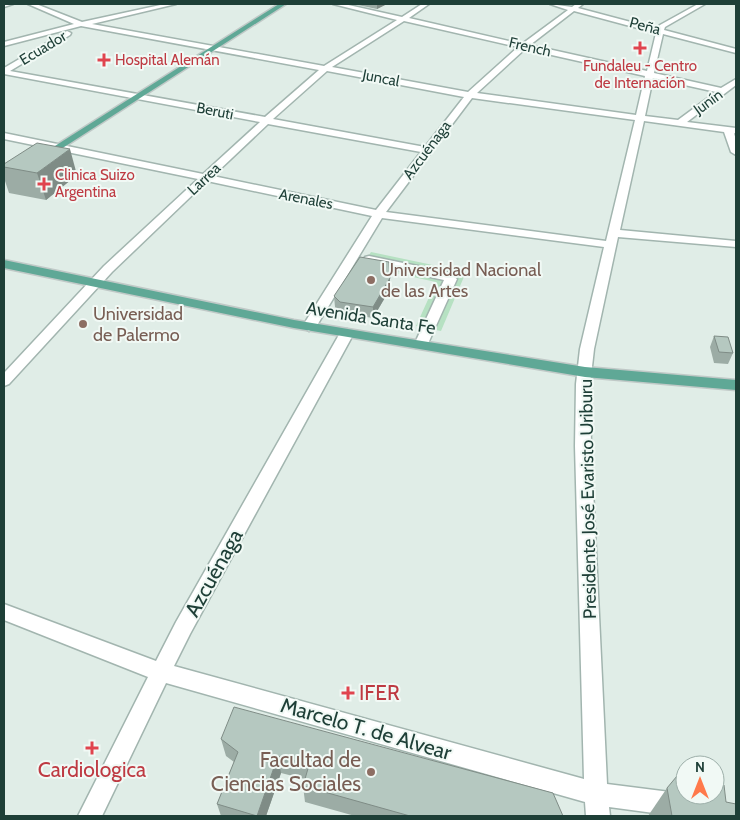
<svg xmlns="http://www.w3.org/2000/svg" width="740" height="820" viewBox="0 0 740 820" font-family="Cabin,sans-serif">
  <rect width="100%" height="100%" fill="#e0ede7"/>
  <path fill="#b6e1c2" d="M371,252L466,272L441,331L416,326L436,282L362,266Z"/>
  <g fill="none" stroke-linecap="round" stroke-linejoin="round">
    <defs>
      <g id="minor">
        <path d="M4,4H13L4,7Z"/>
        <path d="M28,4H36L82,22L165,4H176L92,24L324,66L397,20L333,4H344L402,17L422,4H429L409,18L522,44L568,10L550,4L572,7L576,4H583L578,8L657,29L660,25L698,4H705L665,27L664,30L736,49V53L663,34L654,73L721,88L736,79V85L687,122L736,128V134L734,133L736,140V155L731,152L724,132L644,121L620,230L736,241V247L618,237L594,349L590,384L591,446L607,784L678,793L686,797L690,805L686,813L676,816L609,807L610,816H586L585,802L166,683L102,816H78L148,677L4,620V604L156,661L176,622L340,333L347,329L354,333L190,634L174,666L584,779L575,446L576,384L580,349L604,247L382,218L316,327L309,331L302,327L372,216L207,181L112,272L9,384L4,386V373L104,266L198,179L4,139V133L203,174L260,122L4,74V68L67,31L71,33L70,35L10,71L265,117L319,70L81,26L4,46V42L74,24ZM574,11L656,33L647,71L530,45ZM404,21L518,47L468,92L332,67ZM525,49L645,76L636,115L477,93ZM327,71L464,97L425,147L273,119ZM653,78L716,92L678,120L645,116ZM472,98L635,120L606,241L386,212ZM268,124L421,152L376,210L213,176Z"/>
        <path d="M369,256L447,272L457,279L426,348H416L414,345L444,280L365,263L363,260L365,257Z"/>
      </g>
      <g id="major">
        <path d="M279,4H286L44,160H38L36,158Z"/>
        <path d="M4,260L294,320L378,334L585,367L736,380V390L585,377L378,342L294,328L4,268Z"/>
      </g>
    </defs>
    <use href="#minor" stroke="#a2b5af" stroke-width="3"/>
    <use href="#major" stroke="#c0c9c7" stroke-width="3"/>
    <use href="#minor" fill="#fff" fill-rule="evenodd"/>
    <use href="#major" fill="#5fa896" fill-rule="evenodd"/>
  </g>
  <g fill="#9caca5">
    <path d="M353,4H387L377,9Z"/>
    <path d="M4,164L77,175L46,200L9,193L4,178Z"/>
    <path d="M390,278V289L373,318L341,313L335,307L334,296Z"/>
    <path d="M714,336L733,353L728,364L714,363L710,347Z"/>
    <path d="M221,739L563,816H355L305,802L303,786L305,779L281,773L266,816H221L217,804L234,762L226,756Z"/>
    <path d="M667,788L726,802L736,816H648Z"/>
  </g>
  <g fill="#7f8c86">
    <path d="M377,4H387L377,9Z"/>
    <path d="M70,149L77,175L46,200L37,173Z"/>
    <path d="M390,278V289L373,318V307Z"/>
    <path d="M278,756L281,773L266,816H257Z"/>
  </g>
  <g fill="#b5c8c0" stroke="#7f8c86">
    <path d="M37,143L70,149L37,173L4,167V164Z"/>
    <path d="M360,257L389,262L390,278L373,307L340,302L334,296Z"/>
    <path d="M714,336L728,337L733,353L719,352Z"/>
    <path d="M234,707L553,793L563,816H410L303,786L309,765L278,756L257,816L217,804L238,752L221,739Z"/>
    <path d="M677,776L685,778V795H715V784L724,785L726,802L736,804V816H672L667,788Z"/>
  </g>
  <g fill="#e0444e" stroke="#f1f9f5" stroke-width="2">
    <path d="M637.5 40.5h5v5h5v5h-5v5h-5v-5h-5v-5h5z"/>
    <path d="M101.5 52.5h5v5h5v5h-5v5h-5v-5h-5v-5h5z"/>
    <path d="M41.5 176.5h5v5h5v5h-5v5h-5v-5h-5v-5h5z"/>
    <path d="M345.5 685.5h5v5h5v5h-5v5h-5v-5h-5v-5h5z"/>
    <path d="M89.5 740.5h5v5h5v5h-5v5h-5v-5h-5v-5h5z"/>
  </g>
  <g fill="#8d6e63" stroke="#f1f9f5" stroke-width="2">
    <circle cx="371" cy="280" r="5"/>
    <circle cx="83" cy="324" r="5"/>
    <circle cx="371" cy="772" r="5"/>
  </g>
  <g text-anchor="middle" stroke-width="4" stroke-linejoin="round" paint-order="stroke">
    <g font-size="15" fill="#1e3f37" stroke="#f1f9f5">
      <text transform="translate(645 26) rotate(15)" y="5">Peña</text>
      <text transform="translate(530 47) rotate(13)" y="5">French</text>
      <text transform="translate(43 48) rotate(-31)" y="5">Ecuador</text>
      <text transform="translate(381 78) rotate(11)" y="5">Juncal</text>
      <text transform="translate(708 102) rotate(-36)" y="5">Junín</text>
      <text transform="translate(215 111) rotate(11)" y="5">Beruti</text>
      <text transform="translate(427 150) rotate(-53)" y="5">Azcuénaga</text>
      <text transform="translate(204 179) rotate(-43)" y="5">Larrea</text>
      <text transform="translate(306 199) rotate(11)" y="5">Arenales</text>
    </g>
    <g font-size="15" fill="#be3a42" stroke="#f1f9f5" text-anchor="start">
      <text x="115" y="65">Hospital Alemán</text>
      <text x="640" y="71" text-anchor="middle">Fundaleu - Centro<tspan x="640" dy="17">de Internación</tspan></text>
      <text x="55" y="180">Clinica Suizo<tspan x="55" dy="17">Argentina</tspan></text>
    </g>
    <g font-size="18" fill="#785e54" stroke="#f1f9f5" text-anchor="start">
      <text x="381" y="276">Universidad Nacional<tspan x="381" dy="21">de las Artes</tspan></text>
      <text x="93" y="320">Universidad<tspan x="93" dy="21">de Palermo</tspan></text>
    </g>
    <g font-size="18" fill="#1e3f37" stroke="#f1f9f5">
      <text transform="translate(371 318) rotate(9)" y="6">Avenida Santa Fe</text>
      <text transform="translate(588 499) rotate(-91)" y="6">Presidente José Evaristo Uriburu</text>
    </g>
    <g font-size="21" fill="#1e3f37" stroke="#f1f9f5">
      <text transform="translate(214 573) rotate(-61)" y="7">Azcuénaga</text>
      <text transform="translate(366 729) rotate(16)" y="7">Marcelo T. de Alvear</text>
    </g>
    <g font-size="21" fill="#be3a42" stroke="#f1f9f5" text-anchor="start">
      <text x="359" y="700">IFER</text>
      <text x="92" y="777" text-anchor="middle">Cardiologica</text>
    </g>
    <g font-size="21" fill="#785e54" stroke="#f1f9f5" text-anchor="end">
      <text x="361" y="767">Facultad de<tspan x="361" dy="24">Ciencias Sociales</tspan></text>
    </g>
  </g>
  <rect width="740" height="820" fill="none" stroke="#1e3f37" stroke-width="10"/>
  <g transform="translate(700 780)"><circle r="24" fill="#f1f9f5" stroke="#9dafa9"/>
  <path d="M0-4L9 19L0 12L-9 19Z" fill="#ff794b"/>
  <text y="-8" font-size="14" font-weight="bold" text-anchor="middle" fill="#1e3f37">N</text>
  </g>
</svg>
